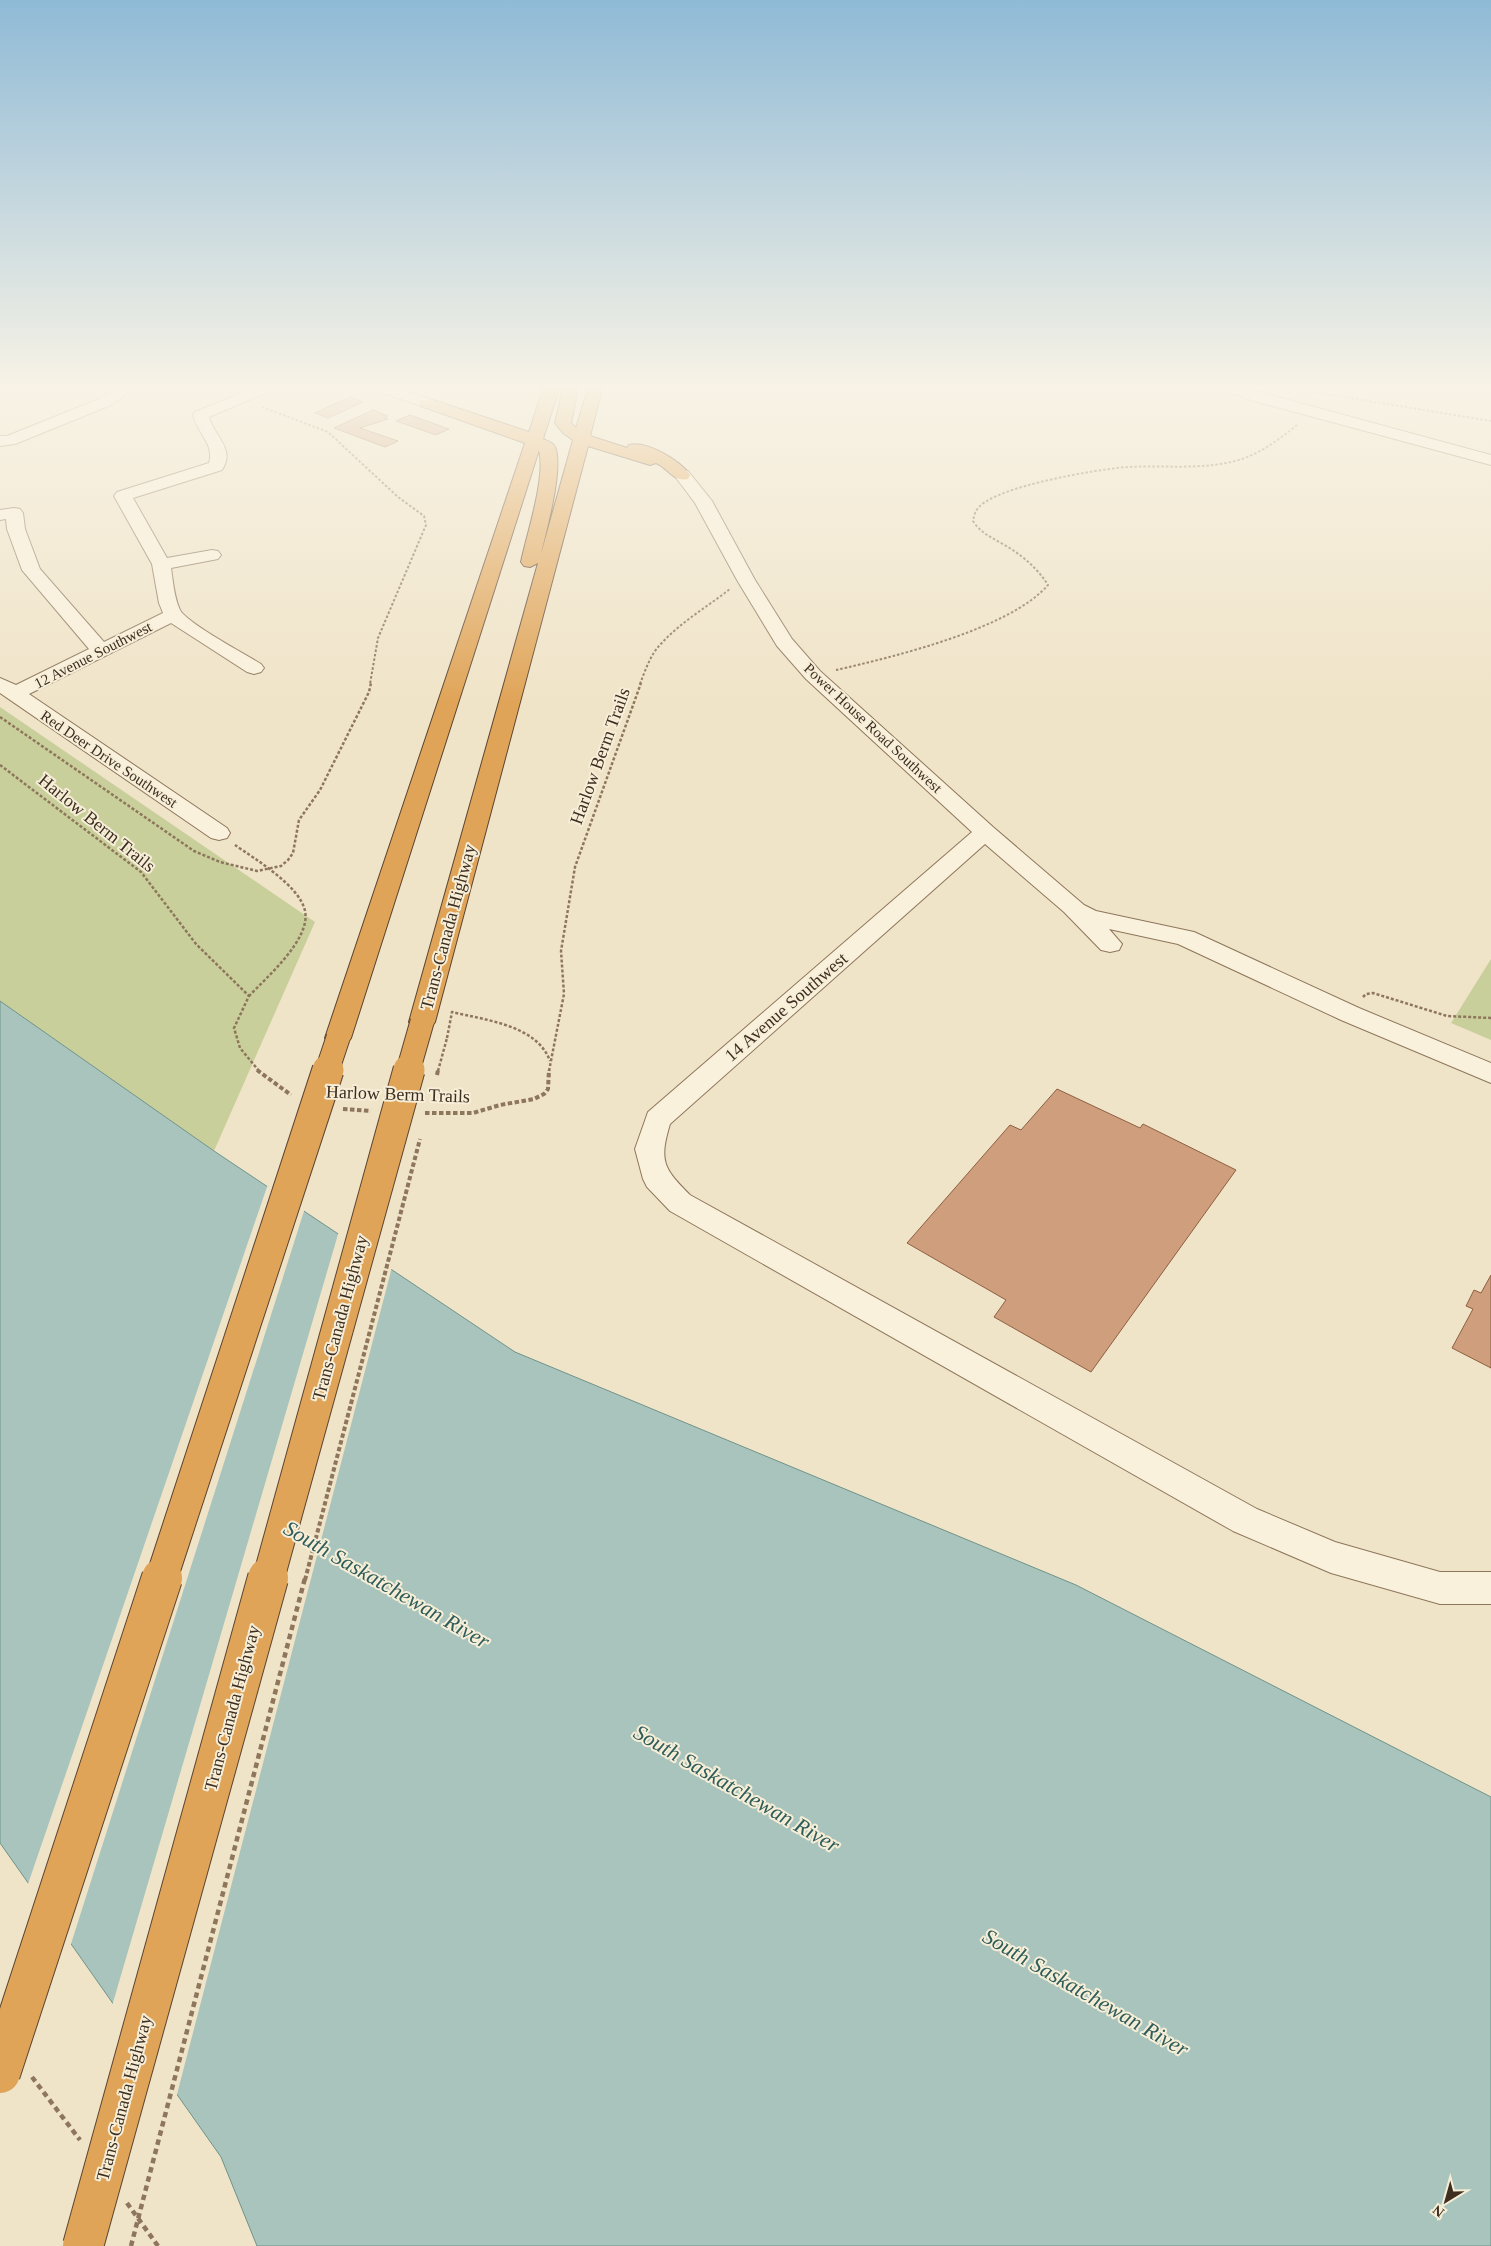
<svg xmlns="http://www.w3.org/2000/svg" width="1491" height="2246" viewBox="0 0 1491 2246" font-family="'Times New Roman',serif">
  <rect width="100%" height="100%" fill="#f0e4c8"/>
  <g fill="#c9cf9b">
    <path d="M0,707L315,922L214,1151L0,1001Z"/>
    <path d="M1491,959V1040L1451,1023Z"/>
  </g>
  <path fill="#a9c4bc" stroke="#6f938a" d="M0,1001L214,1151L515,1352L1076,1585L1491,1797V2246H257L221,2157L0,1843Z"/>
  <g fill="#f0e4c8">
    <path d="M268,1184L305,1208L70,1947L27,1887Z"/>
    <path d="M339,1231L392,1267L176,2098L112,2006Z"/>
  </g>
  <g fill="#cf9f7d" stroke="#8d5f41">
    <path d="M350,397L363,402L328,418L315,413Z"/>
    <path d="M373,410L388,416L384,418L388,419L360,428L398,441L385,447L334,428Z"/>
    <path d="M410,415L449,429L436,435L396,421Z"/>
    <path d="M1057,1089L1140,1128L1143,1124L1236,1170L1091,1372L994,1317L1006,1300L907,1243L1010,1125L1021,1130Z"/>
    <path d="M1491,1275V1368L1452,1348L1473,1309L1466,1306L1474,1290L1481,1293Z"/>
  </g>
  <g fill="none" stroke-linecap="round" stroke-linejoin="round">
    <defs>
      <g id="minor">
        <path d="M0,389H9L6,392L0,394Z"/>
        <path d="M115,389H133L111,405L15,444L0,446V436H7L99,399Z"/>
        <path d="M251,389H271L268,392L209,417C214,436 236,449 222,470L133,498L167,558L212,550L218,551L221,555L218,559L171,568C173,581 174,597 180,610C187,623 245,654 261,664L264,668L261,672L254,674L247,672L171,623L29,694L227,828L230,833L227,838L219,840L211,838L0,693V678L16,685L89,649L22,570L7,529L6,519L0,520V510L14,508L20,509L23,513L25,529L40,569L104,642L163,613L159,603L152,564L114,496L117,492L209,463C215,444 197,433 193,415L195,412Z"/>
        <path d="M377,389H399L433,400L435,403L433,406L427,408L380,392Z"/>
        <path d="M1226,389H1248L1491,455V465L1254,401L1229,392Z"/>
        <path d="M682,470L688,471L712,501L755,580L792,639L820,671L993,827L1084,905L1096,911L1194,932L1359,1008L1491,1063V1083L1341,1020L1178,944L1109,929L1122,944L1119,950L1110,952L1101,950L1064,912L985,844L670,1124C659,1161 663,1168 690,1195L1257,1509L1335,1542L1440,1572H1491V1604H1440L1331,1573L1233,1531L670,1211L647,1187L643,1179L635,1149L648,1112L972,832L806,679L777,646L737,580L695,503L674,475L676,471Z"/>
      </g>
      <path id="highway" d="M543,389H559L543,439C547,441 553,442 555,447C564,468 546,531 541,554L573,440L563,433L555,423L563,389H578L571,423L576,428L588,389H602L590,436L627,448L629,445C646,440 681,461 690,475L688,479C673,482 668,468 656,463L650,465L588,446L435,1022L431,1028L422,1031L413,1028L409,1022L538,563L530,567L524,566L521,562C527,533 546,478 539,450L351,1038L347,1044L338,1047L329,1044L325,1038L525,443L421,406L419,403L421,400H433L529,432Z"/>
    </defs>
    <use href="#minor" stroke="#8d765c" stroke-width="2"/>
    <use href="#highway" stroke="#5b4430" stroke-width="2"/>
    <g stroke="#8d765c" stroke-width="2" stroke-dasharray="2.5 2" stroke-linecap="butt">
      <path d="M1307,391L1491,421"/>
      <path d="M262,407L328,432L398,497L424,516L426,525L378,638L370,684"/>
      <path d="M836,670C893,657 1010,629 1048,585C1038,569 1024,557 1008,547C995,539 981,534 973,521C974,516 975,511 979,507C998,486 1098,469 1128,467C1164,465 1200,470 1235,461C1259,455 1278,440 1297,425"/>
      <path d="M640,684C645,671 650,656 659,646C679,623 707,607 730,589"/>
    </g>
    <g stroke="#8d765c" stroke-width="2.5" stroke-dasharray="3 2" stroke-linecap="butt">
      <path d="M0,717L194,851L220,862L257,871L281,866L288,860L293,853L299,820L320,790L369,692L371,683"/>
      <path d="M0,765L141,872L196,944L249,996L234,1028L240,1048L259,1071"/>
      <path d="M235,845C255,859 300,886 305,911C311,939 267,977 249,996"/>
      <path d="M1363,997L1366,994L1373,993L1447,1016L1491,1018"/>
      <path d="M447,1038L452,1012C485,1020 537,1025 550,1061"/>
      <path d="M549,1071L564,994L561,951L575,867L641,683"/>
    </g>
    <g stroke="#8d765c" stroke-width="4" stroke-dasharray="4.5 2.5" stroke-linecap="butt">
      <path d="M257,1070L291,1095"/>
      <path d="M343,1109L371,1111"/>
      <path d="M425,1113H473L500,1105L534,1099L544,1094L548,1089L549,1070"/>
    </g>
    <g stroke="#8d765c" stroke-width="4.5" stroke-dasharray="5.5 4" stroke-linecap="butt">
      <path d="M32,2077L80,2140"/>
      <path d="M127,2203L158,2246"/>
    </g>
    <use href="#minor" fill="#faf1dc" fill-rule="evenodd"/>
    <use href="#highway" fill="#e0a458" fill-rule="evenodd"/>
    <defs>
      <g id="highway-bridge-far2">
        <path d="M327,1071L338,1038"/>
        <path d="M408,1071L422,1022"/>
      </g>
      <g id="highway-bridge-far1">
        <path d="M161,1580L328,1070"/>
        <path d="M268,1580L409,1070"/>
      </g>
      <g id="highway-bridge">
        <path d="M0,2073L162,1578"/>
        <path d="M83,2246L268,1578"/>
      </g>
    </defs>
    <use href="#highway-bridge-far2" stroke="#5b4430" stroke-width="25" stroke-linecap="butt"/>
    <use href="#highway-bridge-far1" stroke="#5b4430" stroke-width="33" stroke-linecap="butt"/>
    <use href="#highway-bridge" stroke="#5b4430" stroke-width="42" stroke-linecap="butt"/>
    <path stroke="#8d765c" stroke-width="2.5" stroke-dasharray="3 2" stroke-linecap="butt" d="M438,1071L447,1038"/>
    <g stroke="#8d765c" stroke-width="4" stroke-dasharray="4.5 2.5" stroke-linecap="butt">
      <path d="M437,1075L438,1070"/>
      <path d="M305,1580L420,1139"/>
    </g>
    <path stroke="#8d765c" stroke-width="4.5" stroke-dasharray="5.5 4" stroke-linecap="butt" d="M131,2246L305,1578"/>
    <use href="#highway-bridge-far2" stroke="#e0a458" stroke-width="23"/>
    <use href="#highway-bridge-far1" stroke="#e0a458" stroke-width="31"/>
    <use href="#highway-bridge" stroke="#e0a458" stroke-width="40"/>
  </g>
  <linearGradient id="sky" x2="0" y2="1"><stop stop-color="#8fbad6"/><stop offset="0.55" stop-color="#f8f3e6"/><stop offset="1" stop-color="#f8f3e6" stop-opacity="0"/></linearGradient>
  <rect width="1491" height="703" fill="url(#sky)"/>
  <g text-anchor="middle" stroke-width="4" stroke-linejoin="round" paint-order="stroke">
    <g font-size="15" fill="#3d2e20" stroke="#f7eed8">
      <text transform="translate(93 655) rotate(-27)" y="5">12 Avenue Southwest</text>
      <text transform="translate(873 728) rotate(43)" y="5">Power House Road Southwest</text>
      <text transform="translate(109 759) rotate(34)" y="5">Red Deer Drive Southwest</text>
    </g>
    <g font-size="18" fill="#3d2e20" stroke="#f7eed8">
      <text transform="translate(600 756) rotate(-70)" y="6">Harlow Berm Trails</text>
      <text transform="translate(97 823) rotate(39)" y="6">Harlow Berm Trails</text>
      <text transform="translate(448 927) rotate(-75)" y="6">Trans-Canada Highway</text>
      <text transform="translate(786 1007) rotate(-41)" y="6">14 Avenue Southwest</text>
      <text transform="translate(398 1094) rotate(2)" y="6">Harlow Berm Trails</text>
      <text transform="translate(340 1318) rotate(-75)" y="6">Trans-Canada Highway</text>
      <text transform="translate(232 1708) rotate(-75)" y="6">Trans-Canada Highway</text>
      <text transform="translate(124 2098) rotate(-75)" y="6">Trans-Canada Highway</text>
    </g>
    <g font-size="22" font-style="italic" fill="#2f5d5a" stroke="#f7eed8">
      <text transform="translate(387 1584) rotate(30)" y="8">South Saskatchewan River</text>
      <text transform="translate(737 1788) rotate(30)" y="8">South Saskatchewan River</text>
      <text transform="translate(1086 1992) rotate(30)" y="8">South Saskatchewan River</text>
    </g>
  </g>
  <g transform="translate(1446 2201) rotate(217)" stroke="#f7eed8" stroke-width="4" paint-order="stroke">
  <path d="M0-4L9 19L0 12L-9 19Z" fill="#3d2e20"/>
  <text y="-8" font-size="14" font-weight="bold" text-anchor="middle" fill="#3d2e20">N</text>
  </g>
</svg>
